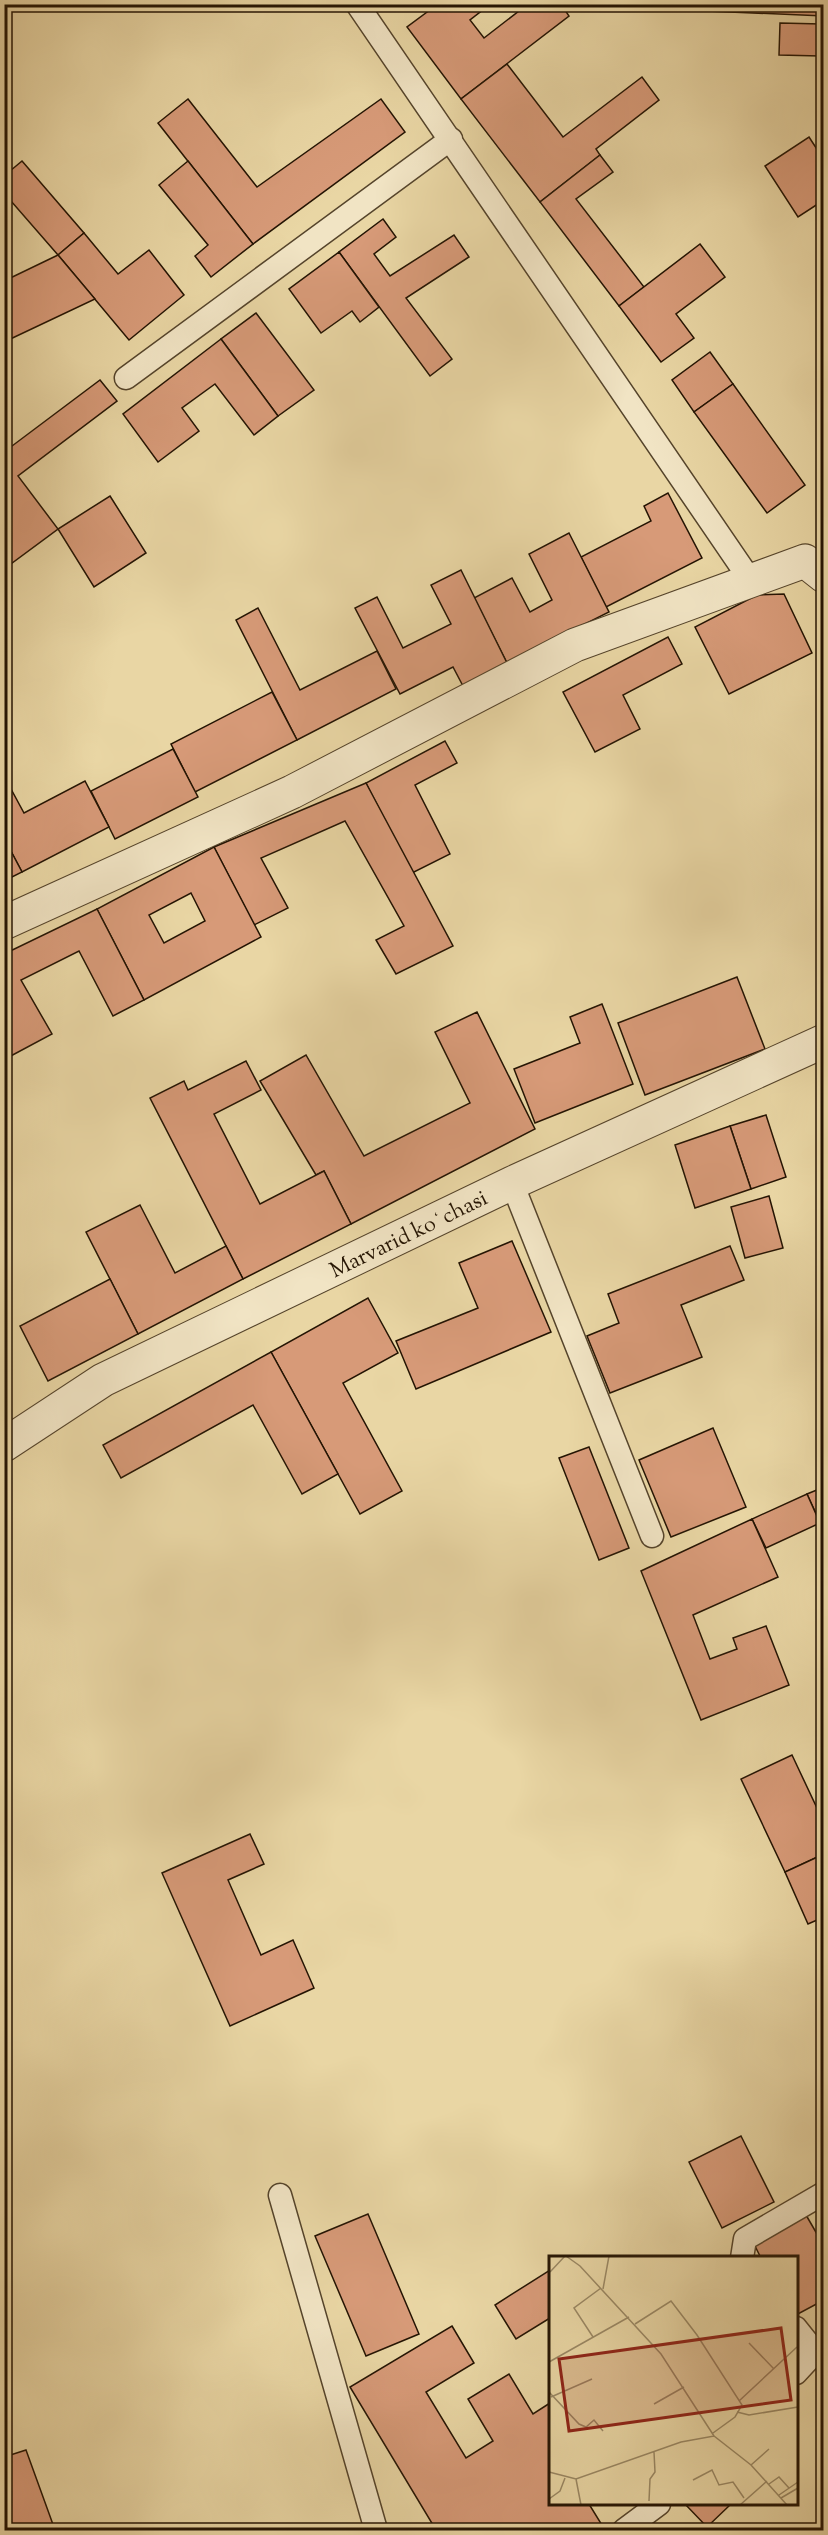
<svg xmlns="http://www.w3.org/2000/svg" width="828" height="2535" viewBox="0 0 828 2535" font-family="'Sorts Mill Goudy',serif">
  <rect width="100%" height="100%" fill="#e9d6a4"/>
  <filter id="stains"><feTurbulence type="fractalNoise" baseFrequency=".00333" numOctaves="4"/><feColorMatrix values="0 0 0 0 .2 0 0 0 0 .09 0 0 0 0 .02 0 0 0 .5 -.17"/></filter>
  <radialGradient id="worn" r=".72"><stop offset=".6" stop-color="#630" stop-opacity="0"/><stop offset="1" stop-color="#630" stop-opacity=".3"/></radialGradient>
  <g fill="#d79a78" stroke="#241403" stroke-width="1.5" fill-rule="evenodd">
    <path d="M438,4H481L484,9L470,20L484,38L528,4H561L569,16L461,99L407,27Z"/>
    <path d="M685,4H824V16L684,10Z"/>
    <path d="M780,23L821,24L820,56L779,55Z"/>
    <path d="M507,64L563,137L642,77L659,100L596,149L600,155L540,202L461,99Z"/>
    <path d="M188,99L257,187L381,99L405,132L253,244L158,123Z"/>
    <path d="M809,137L824,160V200L798,217L765,166Z"/>
    <path d="M600,155L613,172L576,199L644,287L619,306L540,202Z"/>
    <path d="M22,161L84,233L58,255L4,193V176Z"/>
    <path d="M188,161L253,244L211,277L195,256L208,245L159,185Z"/>
    <path d="M383,219L396,237L374,254L390,276L454,235L469,257L406,298L452,359L430,376L339,252Z"/>
    <path d="M84,233L118,274L149,250L184,295L129,340L58,255Z"/>
    <path d="M700,244L725,277L676,314L694,338L661,362L619,306Z"/>
    <path d="M339,252L379,307L360,322L352,311L321,333L289,289Z"/>
    <path d="M58,255L95,299L4,342V281Z"/>
    <path d="M256,313L314,390L278,416L221,339Z"/>
    <path d="M221,339L278,416L254,435L215,384L182,408L199,431L158,462L123,414Z"/>
    <path d="M710,352L733,384L694,412L672,380Z"/>
    <path d="M100,380L117,401L18,476L58,529L4,569V452Z"/>
    <path d="M733,384L805,485L767,513L694,412Z"/>
    <path d="M668,493L702,558L606,607L581,557L651,521L644,506Z"/>
    <path d="M110,496L146,553L94,587L58,529Z"/>
    <path d="M569,533L609,612L507,663L474,598L512,578L530,612L552,600L529,554Z"/>
    <path d="M461,570L507,663L463,686L453,667L400,694L355,608L377,597L403,648L451,624L431,585Z"/>
    <path d="M784,594L812,653L729,694L695,627L757,595Z"/>
    <path d="M258,608L300,690L377,651L396,689L297,740L236,620Z"/>
    <path d="M668,637L682,664L623,695L640,729L595,752L563,692Z"/>
    <path d="M272,692L297,740L195,792L171,744Z"/>
    <path d="M445,741L457,763L415,785L450,854L412,873L366,783Z"/>
    <path d="M173,749L198,797L115,839L91,791Z"/>
    <path d="M4,776L24,813L85,781L109,827L22,872L4,838Z"/>
    <path d="M366,783L453,946L396,974L376,940L404,926L345,821L261,858L288,908L254,925L214,847Z"/>
    <path d="M4,838L22,872L4,881Z"/>
    <path d="M214,847L261,937L144,1000L97,909ZM191,893L205,921L164,943L149,915Z"/>
    <path d="M97,909L144,1000L113,1016L79,951L21,980L52,1034L7,1058L4,1055V954Z"/>
    <path d="M737,977L765,1049L645,1095L618,1023Z"/>
    <path d="M602,1004L633,1084L535,1123L514,1069L580,1043L570,1017Z"/>
    <path d="M477,1012L535,1129L351,1224L324,1171L316,1175L260,1081L306,1055L364,1156L470,1103L435,1032Z"/>
    <path d="M246,1061L261,1090L214,1114L260,1204L324,1171L351,1224L243,1279L150,1098L184,1081L188,1090Z"/>
    <path d="M766,1115L786,1177L751,1189L730,1126Z"/>
    <path d="M730,1126L751,1189L695,1208L675,1145Z"/>
    <path d="M769,1196L783,1248L745,1258L731,1207Z"/>
    <path d="M140,1205L175,1273L226,1246L243,1279L138,1334L86,1232Z"/>
    <path d="M512,1241L551,1332L416,1389L396,1341L478,1308L459,1263Z"/>
    <path d="M730,1246L744,1280L681,1305L702,1357L610,1393L587,1336L619,1323L608,1294Z"/>
    <path d="M110,1279L138,1334L48,1381L20,1326Z"/>
    <path d="M368,1298L398,1353L343,1383L402,1491L360,1514L271,1352Z"/>
    <path d="M271,1352L338,1474L302,1494L253,1405L121,1478L103,1445Z"/>
    <path d="M713,1428L746,1507L671,1537L639,1460Z"/>
    <path d="M589,1447L629,1548L599,1560L559,1458Z"/>
    <path d="M824,1487V1531L807,1494Z"/>
    <path d="M807,1494L820,1523L766,1548L752,1519Z"/>
    <path d="M752,1519L778,1577L693,1615L710,1659L737,1649L733,1638L766,1626L789,1685L701,1720L641,1571Z"/>
    <path d="M792,1755L824,1823V1854L785,1872L741,1779Z"/>
    <path d="M250,1834L264,1864L228,1880L261,1955L293,1940L314,1988L230,2026L162,1873Z"/>
    <path d="M824,1854V1917L808,1924L785,1872Z"/>
    <path d="M741,2136L774,2202L722,2228L689,2162Z"/>
    <path d="M368,2214L419,2334L366,2356L315,2236Z"/>
    <path d="M806,2215L824,2246V2300L796,2315V2258H761L754,2244Z"/>
    <path d="M550,2270V2318L516,2339L495,2305Z"/>
    <path d="M452,2326L474,2363L426,2392L466,2458L493,2441L468,2399L509,2374L533,2414L550,2403V2504H589L605,2530H436L350,2387Z"/>
    <path d="M26,2450L55,2530H4V2457Z"/>
    <path d="M685,2504H731L707,2527Z"/>
  </g>
  <g fill="none" stroke-linecap="round" stroke-linejoin="round">
    <defs>
      <g id="service">
        <path d="M357,4L751,581"/>
        <path d="M126,378L451,139"/>
        <path d="M512,1183L652,1536"/>
        <path d="M280,2195L376,2530"/>
        <path d="M742,2258L745,2239L824,2193"/>
        <path d="M796,2328L808,2343V2360L796,2373"/>
        <path d="M624,2530L659,2504"/>
      </g>
      <g id="minor">
        <path d="M4,923L292,792L575,645L805,561L824,576"/>
        <path d="M4,1445L103,1380L512,1183L824,1041"/>
      </g>
    </defs>
    <use href="#service" stroke="#55442b" stroke-width="25"/>
    <use href="#minor" stroke="#55442b" stroke-width="35"/>
    <use href="#service" stroke="#f1e4c4" stroke-width="22"/>
    <use href="#minor" stroke="#f1e4c4" stroke-width="33"/>
  </g>
  <g text-anchor="middle" stroke-width="5" stroke-linejoin="round" paint-order="stroke">
    <g font-size="22" fill="#241403" stroke="#f1e4c4">
      <text transform="translate(408 1233) rotate(-26)" y="8">Marvarid koʻchasi</text>
    </g>
  </g>
  <g transform="translate(549 2256)">
    <rect width="249" height="249" fill="#e9d6a4"/>
    <path fill="none" stroke="#9a8864" stroke-width="1.5" d="M17,0L31,10L112,98L165,180M1,16L16,0M54,33L60,0M86,68L122,45L148,79L193,149L186,161L164,177M44,81L25,52L52,32M200,87L225,113M0,106L80,61M0,136L30,168L37,171L45,164L54,175M2,141L43,123M190,145L248,91M105,148L135,131M188,156L200,159L249,151M202,209L220,193M0,216L27,223L132,186L165,180L202,209L238,249M27,223L32,249M144,224L163,214L170,229L184,226L195,242M220,228L230,221L240,232M230,239L249,226M232,242L249,232M0,243L11,235L16,222M100,245L101,223L106,216L105,196M191,249L218,225"/>
    <path fill="#8f2418" fill-opacity="0.15" stroke="#8f2418" stroke-width="3" d="M232,72L242,144L20,175L10,103Z"/>
    <rect width="249" height="249" fill="none" stroke="#241403" stroke-width="3"/>
  </g>
  <rect width="828" height="2535" fill="none" stroke="#e9d6a4" stroke-width="24"/>
  <rect x="6" y="6" width="816" height="2523" fill="none" stroke="#241403" stroke-width="3"/>
  <rect x="12" y="12" width="804" height="2511" fill="none" stroke="#241403" stroke-width="1.5"/>
  <rect width="100%" height="100%" filter="url(#stains)"/>
  <rect width="100%" height="100%" fill="url(#worn)"/>
</svg>
